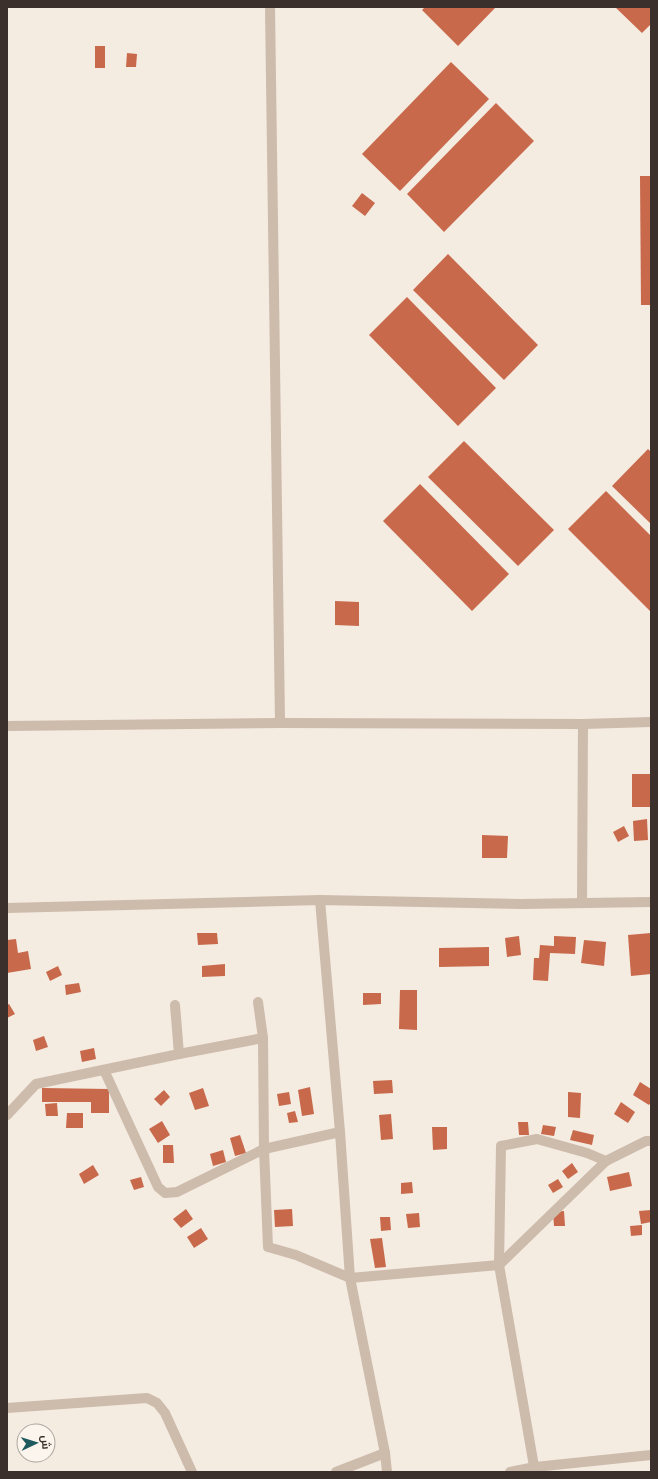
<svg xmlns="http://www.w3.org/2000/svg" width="658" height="1479" viewBox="0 0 658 1479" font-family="Karla,Cairo,sans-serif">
  <rect width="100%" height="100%" fill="#f4ebe1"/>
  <g fill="#c8694b">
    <path d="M425,7H496L458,46L422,10Z"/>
    <path d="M615,7H651V24L642,33Z"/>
    <rect x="95" y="46" width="10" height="22"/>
    <path d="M127,53L137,54L136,67H126Z"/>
    <path d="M451,62L489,99L400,191L362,154Z"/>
    <path d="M496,103L534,141L444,232L407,194Z"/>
    <path d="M640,176H651V305H641Z"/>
    <path d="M362,193L375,203L365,216L352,206Z"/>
    <path d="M448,254L538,345L504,380L413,290Z"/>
    <path d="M407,297L496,388L458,426L369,335Z"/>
    <path d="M464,441L554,530L518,566L428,477Z"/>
    <path d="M648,449L651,452V524L612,486Z"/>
    <path d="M420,484L509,574L472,611L383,521Z"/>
    <path d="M606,491L651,536V612L568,529Z"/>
    <path d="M335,601L359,602V626L335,625Z"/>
    <rect x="632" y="774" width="19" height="33"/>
    <path d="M647,819L648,840L634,841L633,821Z"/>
    <path d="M624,826L629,836L618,842L613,832Z"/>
    <path d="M482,835L508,836L507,858H482Z"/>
    <path d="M197,933H217L218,944L198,945Z"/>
    <path d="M651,933V974L631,976L628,935Z"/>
    <path d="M519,936L521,955L507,957L505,938Z"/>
    <path d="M554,936L576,937L575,954L550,953L548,981L533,980L534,958H539L540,945L554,946Z"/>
    <path d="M16,939L18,953L28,951L31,969L7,973V940Z"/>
    <path d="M584,940L606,942L604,966L581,963Z"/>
    <path d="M489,947V966L439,967V948Z"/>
    <path d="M225,964V976L202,977V966Z"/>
    <path d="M58,966L62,975L50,981L46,972Z"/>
    <path d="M79,983L81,992L66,995L65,985Z"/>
    <path d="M400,990H417V1030L399,1029Z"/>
    <path d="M363,993H381V1004L363,1005Z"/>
    <path d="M9,1004L15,1014L7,1018V1005Z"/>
    <path d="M44,1036L48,1047L36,1051L33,1040Z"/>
    <path d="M94,1048L96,1059L82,1062L80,1051Z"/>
    <path d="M392,1080L393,1093L374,1094L373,1081Z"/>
    <path d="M640,1082L651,1089V1102L649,1105L633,1095Z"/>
    <path d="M310,1087L314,1114L302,1116L298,1090Z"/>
    <path d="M42,1088L109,1089V1113H91V1102H42Z"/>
    <path d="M203,1088L209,1106L195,1110L189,1093Z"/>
    <path d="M164,1090L170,1097L161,1106L154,1099Z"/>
    <path d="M289,1092L291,1104L279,1106L277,1094Z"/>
    <path d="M568,1092L581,1093L580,1118L568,1117Z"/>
    <path d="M621,1102L635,1112L628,1123L614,1114Z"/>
    <path d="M57,1103L58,1116H46L45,1104Z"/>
    <path d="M295,1111L298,1122L289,1123L287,1113Z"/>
    <path d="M67,1113H83V1128H66Z"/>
    <path d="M391,1114L393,1139L381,1140L379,1115Z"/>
    <path d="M162,1121L170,1135L158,1143L149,1129Z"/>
    <path d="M518,1122H528L529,1135H519Z"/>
    <path d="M543,1125L556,1127L554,1136L541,1134Z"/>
    <path d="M432,1127H447V1149L433,1150Z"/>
    <path d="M573,1130L594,1135L592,1145L570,1140Z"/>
    <path d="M240,1135L246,1153L235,1156L230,1138Z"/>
    <path d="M163,1145H173L174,1163H163Z"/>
    <path d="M223,1150L226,1162L213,1166L210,1154Z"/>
    <path d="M572,1163L578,1172L568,1179L562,1171Z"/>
    <path d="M93,1165L99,1175L84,1184L79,1174Z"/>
    <path d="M629,1172L632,1186L610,1191L607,1177Z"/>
    <path d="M141,1177L144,1187L134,1190L130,1180Z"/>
    <path d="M558,1179L563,1187L553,1193L548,1185Z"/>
    <path d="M412,1182L413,1193L401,1194V1183Z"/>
    <path d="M186,1209L193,1219L181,1228L173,1219Z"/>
    <path d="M292,1209L293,1226L275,1227L274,1210Z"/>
    <path d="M651,1210V1222L641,1224L639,1211Z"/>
    <path d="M564,1211L565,1226H554L553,1212Z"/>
    <path d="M419,1213L420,1227L408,1228L406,1214Z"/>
    <path d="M380,1217H390L391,1230L381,1231Z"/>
    <path d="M642,1225V1235L631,1236L630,1226Z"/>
    <path d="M201,1228L208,1239L194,1248L187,1237Z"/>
    <path d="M382,1238L386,1267L375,1268L370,1239Z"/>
  </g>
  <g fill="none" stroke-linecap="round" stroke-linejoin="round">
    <g stroke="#cdbbac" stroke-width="10">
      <path d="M270,7L280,723"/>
      <path d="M7,726L280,723L583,724L651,722"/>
      <path d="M320,900L340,1132L350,1278L385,1453L387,1472"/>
      <path d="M582,903L583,724"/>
      <path d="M7,908L320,900L521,904L651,902"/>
      <path d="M263,1038L264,1149L268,1247L296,1255L350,1278L499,1265L606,1161L646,1141H651"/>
      <path d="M179,1054L263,1038L258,1002"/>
      <path d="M104,1070L158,1187L165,1193L177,1192L264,1149L340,1132"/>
      <path d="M7,1115L36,1084L179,1054L175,1005"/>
      <path d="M7,1408L147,1398L157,1403L165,1413L192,1472"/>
      <path d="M336,1472L385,1453"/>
      <path d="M510,1472L535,1467L651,1455"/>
      <path d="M535,1472L499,1265L501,1146L537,1139L587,1153L606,1161"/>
    </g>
  </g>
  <rect width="658" height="1479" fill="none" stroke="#3b302b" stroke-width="16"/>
  <g transform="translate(36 1443) rotate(86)"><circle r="19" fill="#fbf5ee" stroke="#aea6a0"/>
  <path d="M0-3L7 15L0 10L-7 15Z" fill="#1f5a5e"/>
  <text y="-6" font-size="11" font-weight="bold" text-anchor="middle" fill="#3b302b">ش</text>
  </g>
</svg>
